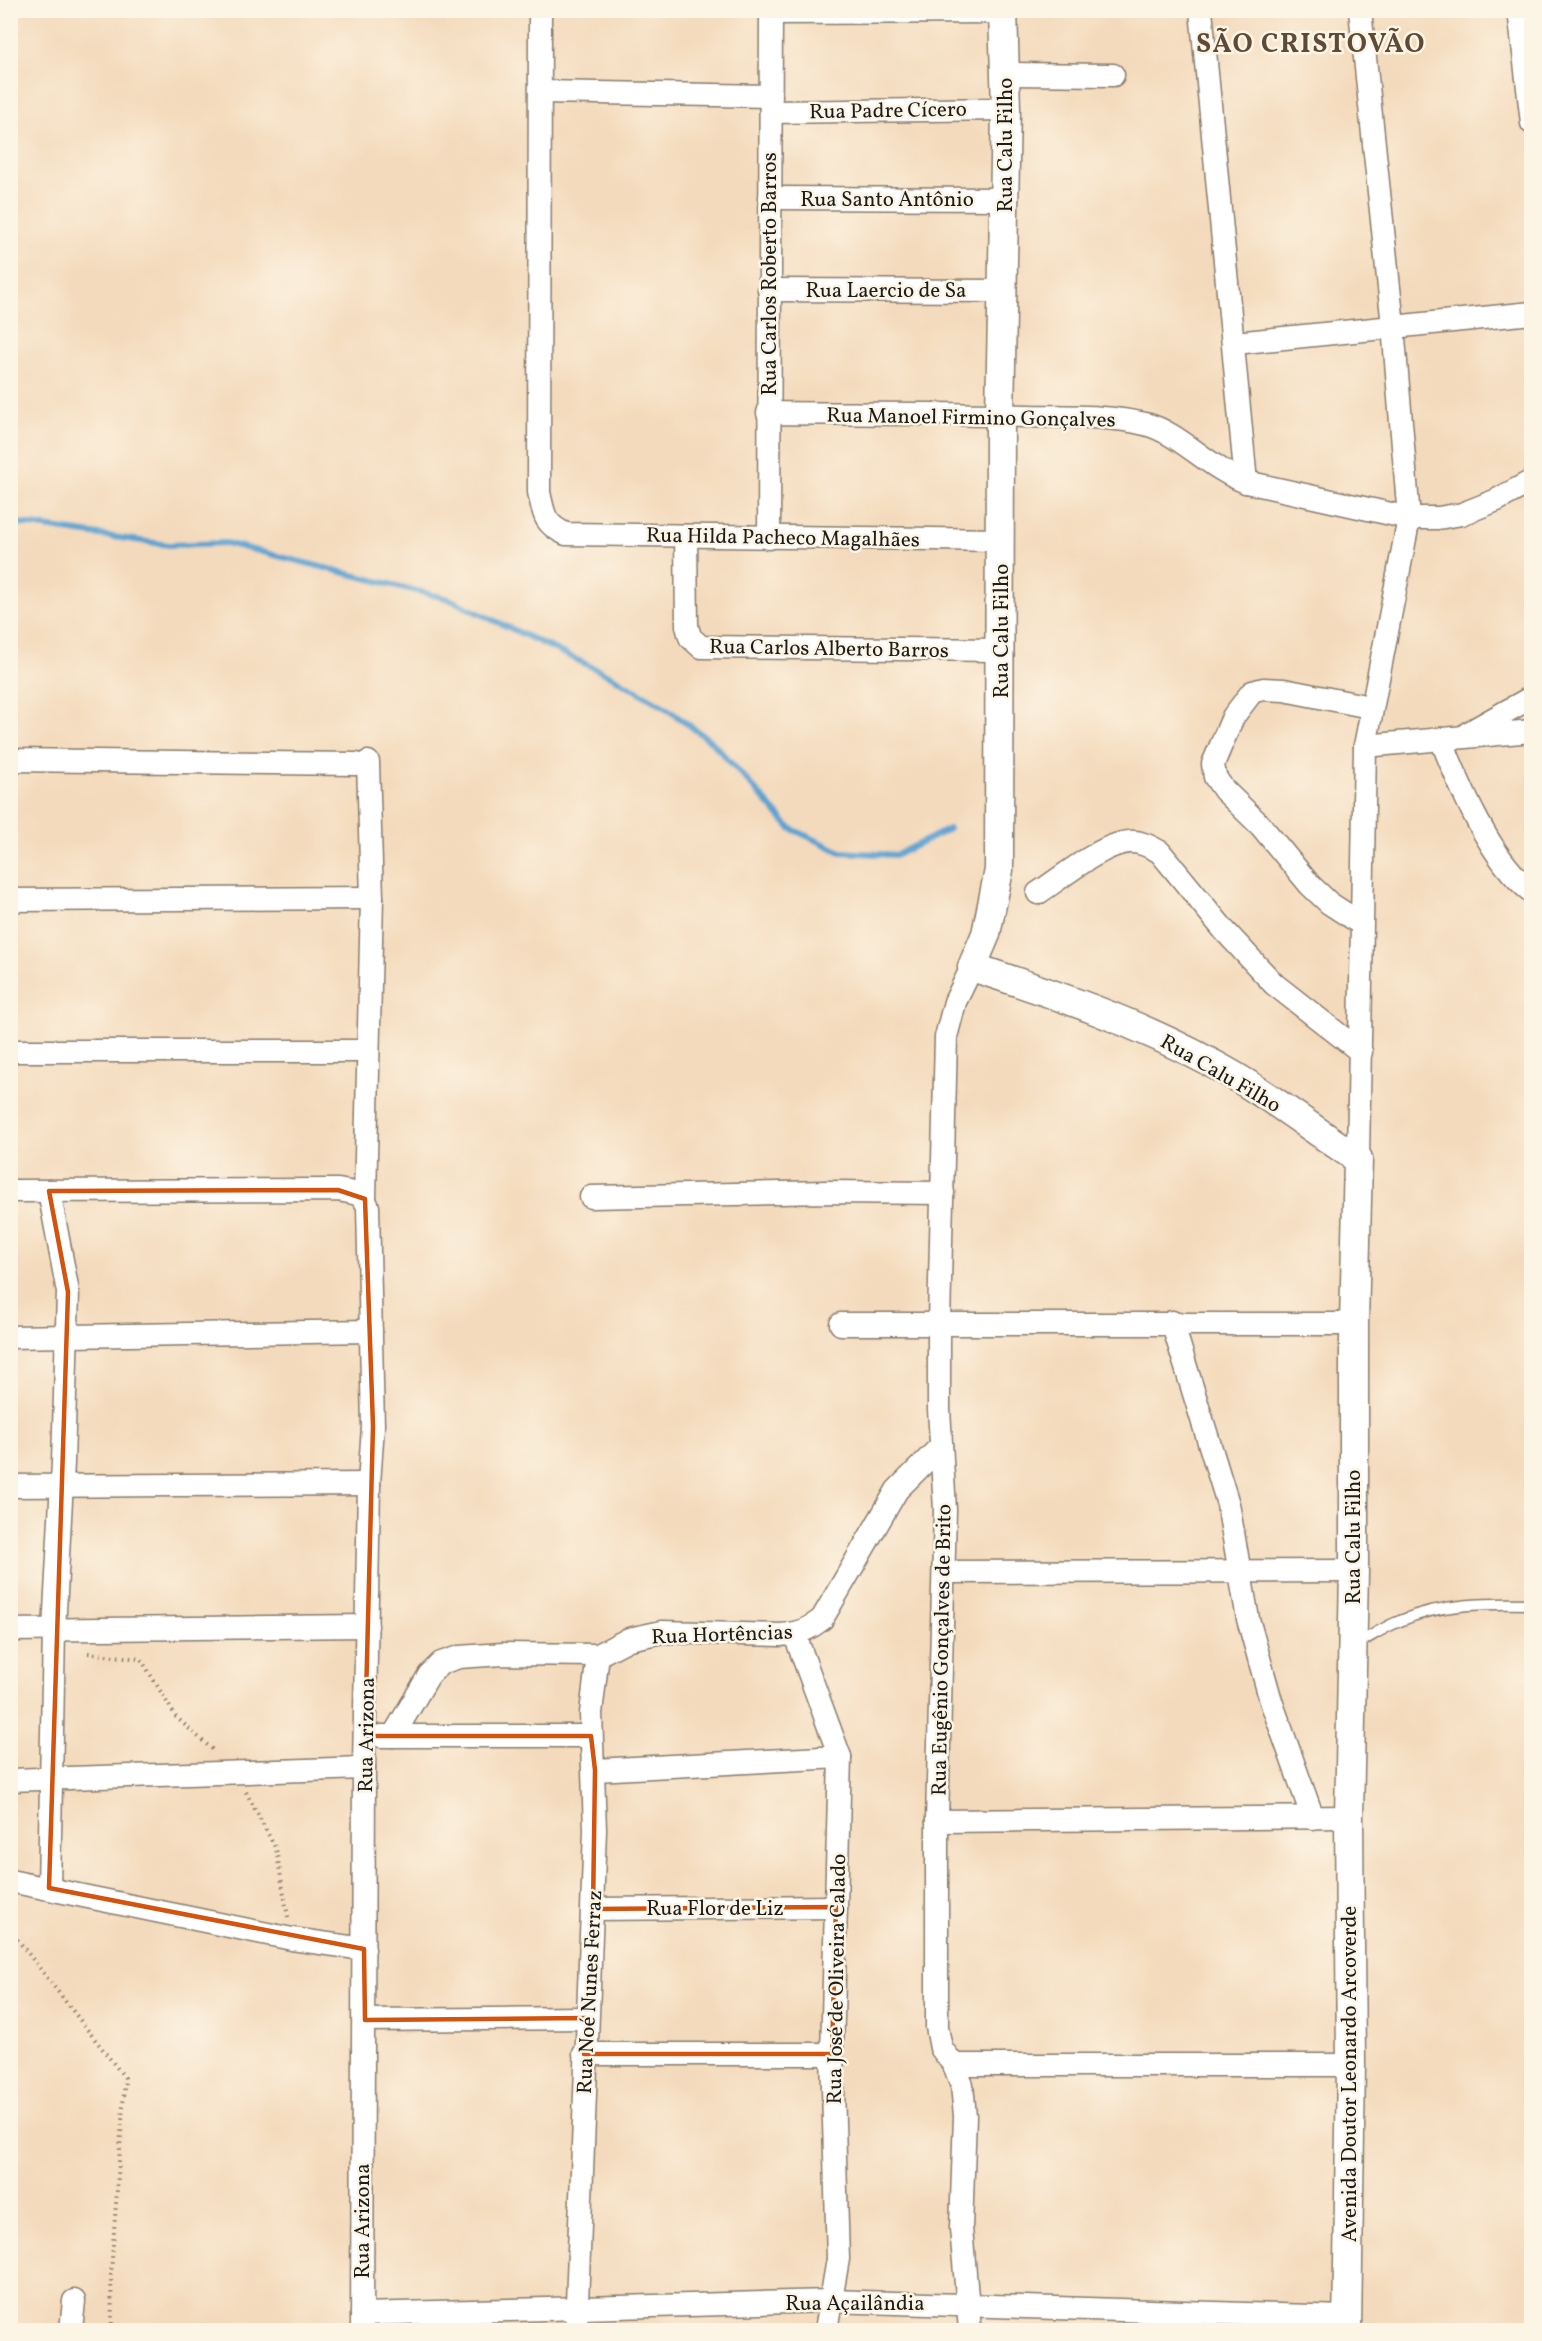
<svg xmlns="http://www.w3.org/2000/svg" width="1542" height="2341" viewBox="0 0 1542 2341" font-family="Vollkorn,serif">
  <rect width="100%" height="100%" fill="#fcf5e5"/>
  <filter id="ink" filterUnits="userSpaceOnUse"><feTurbulence type="fractalNoise" baseFrequency=".0167" numOctaves="2"/><feDisplacementMap in="SourceGraphic" scale="12" xChannelSelector="R" yChannelSelector="G"/><feConvolveMatrix kernelMatrix="1 2 1 2 8 2 1 2 1" color-interpolation-filters="sRGB"/></filter>
  <filter id="wash" filterUnits="userSpaceOnUse"><feTurbulence type="fractalNoise" baseFrequency=".008" numOctaves="4" result="noise"/><feDisplacementMap in="SourceGraphic" scale="24" xChannelSelector="R" yChannelSelector="G"/><feGaussianBlur stdDeviation="1.35" result="paint"/><feColorMatrix in="noise" values="0 0 0 0 0 0 0 0 0 0 0 0 0 0 0 0 0 1.4 0 .05"/><feComposite in="paint" operator="in"/></filter>
  <g filter="url(#wash)">
    <rect width="100%" height="100%" fill="#f4dabc"/>
    <g fill="none" stroke-linecap="round" stroke-linejoin="round">
      <path stroke="#5ba2d1" stroke-width="6" d="M10,522L169,545L226,543L449,599L613,677L663,706L712,742L790,828L841,852L897,855L949,829"/>
    </g>
  </g>
  <g filter="url(#ink)">
    <g fill="none" stroke-linecap="round" stroke-linejoin="round">
      <defs>
        <path id="service" d="M1355,1645C1370,1637 1384,1627 1400,1621C1441,1603 1488,1603 1532,1604"/>
        <g id="minor">
          <path d="M540,10L539,492C544,515 544,524 566,534L1001,540"/>
          <path d="M1201,10L1246,482"/>
          <path d="M1519,10L1532,123"/>
          <path d="M771,13L1003,12"/>
          <path d="M1005,74L1113,75"/>
          <path d="M541,92L771,96"/>
          <path d="M771,112L1006,109"/>
          <path d="M770,198L1005,199"/>
          <path d="M769,290L1004,291"/>
          <path d="M1235,343L1532,313"/>
          <path d="M768,413C854,414 941,413 1027,416C1066,417 1107,415 1145,424C1179,432 1208,468 1246,482L1409,518H1438L1462,514L1497,500L1532,481"/>
          <path d="M686,536L687,626L690,637L701,647L1001,650"/>
          <path d="M769,538L771,10"/>
          <path d="M1468,733L1532,697"/>
          <path d="M1441,739C1460,787 1490,860 1532,892"/>
          <path d="M1365,746L1532,731"/>
          <path d="M10,760L356,764"/>
          <path d="M1038,893C1061,878 1102,844 1129,842C1140,841 1150,846 1160,852L1224,930L1274,984L1361,1052"/>
          <path d="M10,900L372,898"/>
          <path d="M1360,923L1329,903L1310,885L1261,826L1224,790L1215,777L1213,764L1233,717L1252,692L1263,689L1284,690L1370,707"/>
          <path d="M10,1051H367"/>
          <path d="M1358,1159L1365,746L1409,518L1393,326L1360,10"/>
          <path d="M10,1191L338,1190C352,1193 363,1192 368,1207L373,1426L369,1484L364,1768L362,2330"/>
          <path d="M49,1191L68,1292L63,1463L54,1630L49,1888"/>
          <path d="M591,1197L827,1192L943,1193"/>
          <path d="M365,1199L372,898L368,762"/>
          <path d="M1172,1322L1228,1504L1248,1619L1271,1701L1313,1818"/>
          <path d="M841,1324H1354"/>
          <path d="M10,1337L371,1331"/>
          <path d="M10,1486L369,1484"/>
          <path d="M945,1572L1354,1571"/>
          <path d="M10,1630L367,1626"/>
          <path d="M795,1635L840,1757L832,2054L838,2259L826,2330"/>
          <path d="M381,1736H591"/>
          <path d="M393,1736L429,1675L441,1663L459,1657L503,1654L598,1655L629,1639L662,1632L780,1635C798,1634 808,1630 822,1619L897,1490L941,1446"/>
          <path d="M595,1770L840,1757"/>
          <path d="M10,1780L364,1768"/>
          <path d="M937,1821L1349,1817"/>
          <path d="M10,1881L292,1939L364,1949"/>
          <path d="M593,1909L836,1907"/>
          <path d="M365,2020L587,2018"/>
          <path d="M584,2054H832"/>
          <path d="M954,2065H1351"/>
          <path d="M362,2314L830,2301L1347,2317"/>
          <path d="M71,2330L74,2301"/>
          <path d="M576,2330L595,1830L591,1713L598,1655"/>
          <path d="M970,2330L961,2228L965,2116L962,2085L954,2065L941,2048L937,2027V1821L945,1510L939,1409V1322L946,1037L955,1002L972,967"/>
        </g>
        <path id="tertiary" d="M1003,10L1006,109L1000,415L999,870L986,934L972,967C1055,994 1136,1022 1213,1064C1264,1091 1309,1127 1358,1159L1354,1324V1571L1349,1817L1351,2065L1347,2330"/>
      </defs>
      <use href="#service" stroke="#887b6c" stroke-width="13"/>
      <use href="#minor" stroke="#887b6c" stroke-width="25"/>
      <use href="#tertiary" stroke="#887b6c" stroke-width="31"/>
      <g stroke="#887b6c" stroke-width="4" stroke-dasharray="1.5 4.5" stroke-linecap="butt">
        <path d="M88,1653L141,1659L176,1717L214,1751"/>
        <path d="M246,1792L276,1849L288,1917"/>
        <path d="M10,1930L125,2078L111,2273L112,2330"/>
      </g>
      <use href="#service" stroke="#fff" stroke-width="10"/>
      <use href="#minor" stroke="#fff" stroke-width="22"/>
      <use href="#tertiary" stroke="#fff" stroke-width="28"/>
    </g>
  </g>
  <path fill="none" stroke="#d4530e" stroke-width="4.5" stroke-linejoin="round" d="M338,1190L365,1199L373,1426L365,1736H591L595,1770L593,1909L836,1907L832,2054H584L587,2018L365,2020L364,1949L49,1888L68,1292L49,1191Z"/>
  <g text-anchor="middle" stroke-width="5" stroke-linejoin="round" paint-order="stroke">
    <g font-size="21" fill="#1c1c1c" stroke="#fcf5e5">
      <text transform="translate(888 110) rotate(-1)" y="7">Rua Padre Cícero</text>
      <text transform="translate(1005 145) rotate(-90)" y="7">Rua Calu Filho</text>
      <text x="887" y="206">Rua Santo Antônio</text>
      <text transform="translate(769 274) rotate(-90)" y="7">Rua Carlos Roberto Barros</text>
      <text x="886" y="297">Rua Laercio de Sa</text>
      <text transform="translate(971 417) rotate(1)" y="7">Rua Manoel Firmino Gonçalves</text>
      <text transform="translate(783 537) rotate(1)" y="7">Rua Hilda Pacheco Magalhães</text>
      <text transform="translate(1001 631) rotate(-90)" y="7">Rua Calu Filho</text>
      <text transform="translate(829 648) rotate(1)" y="7">Rua Carlos Alberto Barros</text>
      <text transform="translate(1221 1073) rotate(30)" y="7">Rua Calu Filho</text>
      <text transform="translate(1353 1537) rotate(-90)" y="7">Rua Calu Filho</text>
      <text transform="translate(722 1634) rotate(-2)" y="7">Rua Hortências</text>
      <text transform="translate(941 1650) rotate(-89)" y="7">Rua Eugênio Gonçalves de Brito</text>
      <text transform="translate(366 1735) rotate(-89)" y="7">Rua Arizona</text>
      <text x="715" y="1915">Rua Flor de Liz</text>
      <text transform="translate(836 1979) rotate(-89)" y="7">Rua José de Oliveira Calado</text>
      <text transform="translate(589 1992) rotate(-87)" y="7">Rua Noé Nunes Ferraz</text>
      <text transform="translate(1349 2074) rotate(-90)" y="7">Avenida Doutor Leonardo Arcoverde</text>
      <text transform="translate(362 2221) rotate(-90)" y="7">Rua Arizona</text>
      <text x="855" y="2310">Rua Açailândia</text>
    </g>
    <g font-size="27" font-weight="bold" letter-spacing="1.5" fill="#5f4a37" stroke="#fcf5e5">
      <text x="1311" y="52">SÃO CRISTOVÃO</text>
    </g>
  </g>
  <rect width="1542" height="2341" fill="none" stroke="#fcf5e5" stroke-width="36"/>
</svg>
